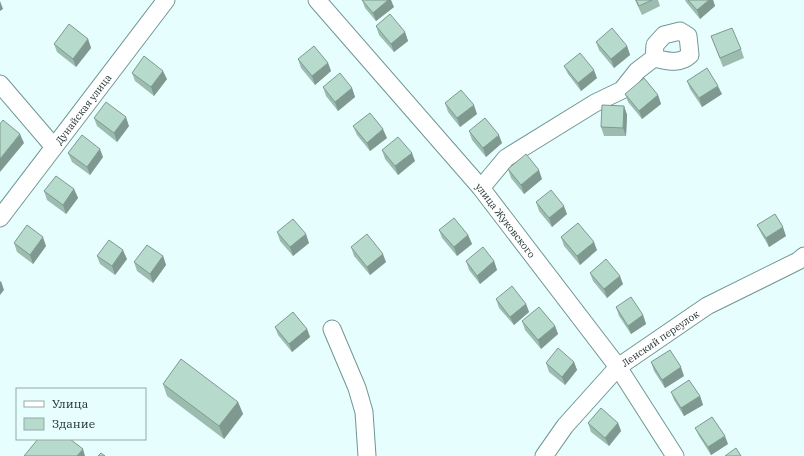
<svg xmlns="http://www.w3.org/2000/svg" width="804" height="456" viewBox="0 0 804 456" font-family="'IBM Plex Serif',serif">
  <rect width="100%" height="100%" fill="#e6fefd"/>
  <g fill="none" stroke-linecap="round" stroke-linejoin="round">
    <defs>
      <g id="minor">
        <path id="s1" d="M317,0L481,188L618,367L675,456"/>
        <path d="M0,84L54,147"/>
        <path d="M481,188L506,158L595,103L622,90L637,71L654,58C668,61 679,65 690,55L688,36L680,31L664,35L655,45L654,58"/>
        <path id="s2" d="M0,218L166,0"/>
        <path d="M332,329L357,388L364,412L367,456"/>
        <path id="s3" d="M544,456L565,426L618,367L707,306L798,261L804,256"/>
      </g>
    </defs>
    <use href="#minor" stroke="#709794" stroke-width="19"/>
    <use href="#minor" stroke="#fff" stroke-width="17"/>
  </g>
  <g fill="#9dbcb0">
    <path d="M362,0L394,7L376,21L365,8Z"/>
    <path d="M635,0H658L660,6L642,15Z"/>
    <path d="M685,0H713L715,6L700,19L686,2Z"/>
    <path d="M376,26L405,32L408,41L394,52L379,35Z"/>
    <path d="M711,36L741,49L744,58L723,67Z"/>
    <path d="M88,39L91,48L76,67L57,52L54,44Z"/>
    <path d="M596,42L627,46L630,55L614,68L599,50Z"/>
    <path d="M298,59L328,63L331,71L315,85L301,68Z"/>
    <path d="M564,66L597,78L581,91L568,74Z"/>
    <path d="M132,73L167,79L154,96L135,81Z"/>
    <path d="M687,81L722,94L702,107L690,89Z"/>
    <path d="M323,87L352,88L355,97L338,111L326,96Z"/>
    <path d="M625,94L658,95L661,104L642,119L628,102Z"/>
    <path d="M445,103L477,114L460,127L448,112Z"/>
    <path d="M624,106L627,115L626,136H604L601,127Z"/>
    <path d="M94,118L129,126L117,142L97,126Z"/>
    <path d="M353,126L387,138L370,151L357,135Z"/>
    <path d="M469,131L502,143L486,157L472,140Z"/>
    <path d="M382,150L415,161L398,175L385,159Z"/>
    <path d="M68,153L103,157L90,175L72,162Z"/>
    <path d="M508,169L542,179L524,194L511,178Z"/>
    <path d="M74,189L78,198L66,214L47,200L44,191Z"/>
    <path d="M536,202L567,214L552,227L539,211Z"/>
    <path d="M757,225L786,236L769,247L761,233Z"/>
    <path d="M439,230L468,235L472,244L457,256L442,238Z"/>
    <path d="M277,232L309,243L293,256L280,241Z"/>
    <path d="M561,237L597,250L580,265L564,246Z"/>
    <path d="M14,243L46,246L33,264L17,252Z"/>
    <path d="M351,247L386,262L370,275L354,256Z"/>
    <path d="M97,256L127,259L115,275L100,264Z"/>
    <path d="M163,256L166,265L153,283L137,271L134,262Z"/>
    <path d="M466,261H494L497,270L480,284L469,270Z"/>
    <path d="M590,273L623,284L607,298L593,281Z"/>
    <path d="M496,299L526,304L529,312L514,325L499,308Z"/>
    <path d="M616,307L643,315L646,324L631,334L619,316Z"/>
    <path d="M522,321L555,326L558,334L541,349L525,330Z"/>
    <path d="M275,327L307,329L310,337L292,352L278,335Z"/>
    <path d="M574,362L577,370L565,385L549,372L546,363Z"/>
    <path d="M651,362L684,376L665,388L654,371Z"/>
    <path d="M163,384L238,402L243,414L224,439L167,396Z"/>
    <path d="M671,392L700,396L703,405L684,416L674,400Z"/>
    <path d="M588,423H618L621,431L609,446L591,432Z"/>
    <path d="M695,428L728,444L711,455L699,436Z"/>
  </g>
  <g fill="#7f9990">
    <path d="M388,0H391L394,7L376,21L373,13Z"/>
    <path d="M709,0H713L715,6L700,19L697,10Z"/>
    <path d="M0,1L3,9L0,11Z"/>
    <path d="M405,32L408,41L394,52L391,44Z"/>
    <path d="M88,39L91,48L76,67L73,59Z"/>
    <path d="M627,46L630,55L614,68L611,59Z"/>
    <path d="M328,63L331,71L315,85L312,76Z"/>
    <path d="M594,70L597,78L581,91L578,83Z"/>
    <path d="M163,71L167,79L154,96L151,87Z"/>
    <path d="M718,86L722,94L702,107L699,98Z"/>
    <path d="M352,88L355,97L338,111L335,102Z"/>
    <path d="M658,95L661,104L642,119L639,111Z"/>
    <path d="M474,105L477,114L460,127L457,118Z"/>
    <path d="M624,106L627,115L626,136L623,128Z"/>
    <path d="M126,117L129,126L117,142L114,133Z"/>
    <path d="M383,129L387,138L370,151L367,143Z"/>
    <path d="M20,134L24,143L0,172V159Z"/>
    <path d="M499,135L502,143L486,157L483,148Z"/>
    <path d="M100,149L103,157L90,175L87,167Z"/>
    <path d="M412,153L415,161L398,175L395,166Z"/>
    <path d="M539,170L542,179L524,194L521,185Z"/>
    <path d="M74,189L78,198L66,214L63,205Z"/>
    <path d="M564,206L567,214L552,227L549,218Z"/>
    <path d="M783,227L786,236L769,247L766,238Z"/>
    <path d="M306,234L309,243L293,256L290,247Z"/>
    <path d="M468,235L472,244L457,256L454,247Z"/>
    <path d="M43,237L46,246L33,264L30,255Z"/>
    <path d="M594,242L597,250L580,265L577,256Z"/>
    <path d="M123,250L127,259L115,275L112,266Z"/>
    <path d="M383,254L386,262L370,275L367,267Z"/>
    <path d="M163,256L166,265L153,283L150,274Z"/>
    <path d="M494,261L497,270L480,284L477,276Z"/>
    <path d="M620,276L623,284L607,298L604,289Z"/>
    <path d="M1,281L4,290L0,295V282Z"/>
    <path d="M526,304L529,312L514,325L510,317Z"/>
    <path d="M643,315L646,324L631,334L628,326Z"/>
    <path d="M555,326L558,334L541,349L538,340Z"/>
    <path d="M307,329L310,337L292,352L289,344Z"/>
    <path d="M574,362L577,370L565,385L562,377Z"/>
    <path d="M681,367L684,376L665,388L662,380Z"/>
    <path d="M700,396L703,405L684,416L681,408Z"/>
    <path d="M238,402L243,414L224,439L219,426Z"/>
    <path d="M618,423L621,431L609,446L605,438Z"/>
    <path d="M725,436L728,444L711,455L708,447Z"/>
    <path d="M83,449L85,456H77Z"/>
  </g>
  <g fill="#b6dbcd" stroke="#7f9990">
    <path d="M362,0H388L373,13Z"/>
    <path d="M636,0H652L639,6Z"/>
    <path d="M688,0H709L697,10Z"/>
    <path d="M390,14L405,32L391,44L376,26Z"/>
    <path d="M69,24L88,39L73,59L54,44Z"/>
    <path d="M612,28L627,46L611,59L596,42Z"/>
    <path d="M732,28L741,49L720,58L711,36Z"/>
    <path d="M314,46L328,63L312,76L298,59Z"/>
    <path d="M580,53L594,70L578,83L564,66Z"/>
    <path d="M144,56L163,71L151,87L132,73Z"/>
    <path d="M707,68L718,86L699,98L687,81Z"/>
    <path d="M340,73L352,88L335,102L323,87Z"/>
    <path d="M644,78L658,95L639,111L625,94Z"/>
    <path d="M461,90L474,105L457,118L445,103Z"/>
    <path d="M106,102L126,117L114,133L94,118Z"/>
    <path d="M602,105L624,106L623,128L601,127Z"/>
    <path d="M370,113L383,129L367,143L353,126Z"/>
    <path d="M485,118L499,135L483,148L469,131Z"/>
    <path d="M3,120L20,134L0,159V124Z"/>
    <path d="M82,135L100,149L87,167L68,153Z"/>
    <path d="M398,137L412,153L395,166L382,150Z"/>
    <path d="M526,154L539,170L521,185L508,169Z"/>
    <path d="M56,176L74,189L63,205L44,191Z"/>
    <path d="M551,190L564,206L549,218L536,202Z"/>
    <path d="M775,214L783,227L766,238L757,225Z"/>
    <path d="M454,218L468,235L454,247L439,230Z"/>
    <path d="M293,219L306,234L290,247L277,232Z"/>
    <path d="M578,223L594,242L577,256L561,237Z"/>
    <path d="M27,225L43,237L30,255L14,243Z"/>
    <path d="M367,234L383,254L367,267L351,247Z"/>
    <path d="M109,240L123,250L112,266L97,256Z"/>
    <path d="M147,245L163,256L150,274L134,262Z"/>
    <path d="M483,247L494,261L477,276L466,261Z"/>
    <path d="M606,259L620,276L604,289L590,273Z"/>
    <path d="M512,286L526,304L510,317L496,299Z"/>
    <path d="M631,297L643,315L628,326L616,307Z"/>
    <path d="M539,307L555,326L538,340L522,321Z"/>
    <path d="M293,312L307,329L289,344L275,327Z"/>
    <path d="M558,348L574,362L562,377L546,363Z"/>
    <path d="M670,350L681,367L662,380L651,362Z"/>
    <path d="M181,359L238,402L219,426L163,384Z"/>
    <path d="M689,380L700,396L681,408L671,392Z"/>
    <path d="M601,408L618,423L605,438L588,423Z"/>
    <path d="M712,417L725,436L708,447L695,428Z"/>
    <path d="M38,439H70L83,449L77,456H24Z"/>
    <path d="M736,448L741,456H725Z"/>
    <path d="M101,453L105,456H98Z"/>
  </g>
  <g text-anchor="middle" stroke-width="3" stroke-linejoin="round" paint-order="stroke">
    <g font-size="10" fill="#1c2c2c" stroke="#e6fefd">
      <text dy="4" stroke="none"><textPath href="#s2" startOffset="137">Дунайская улица</textPath></text>
      <text dy="4" stroke="none"><textPath href="#s1" startOffset="290">улица Жуковского</textPath></text>
      <text dy="4" stroke="none"><textPath href="#s3" startOffset="167">Ленский переулок</textPath></text>
    </g>
  </g>
  <rect x="16" y="388" width="130" height="52" fill="#e6fefd" stroke="#95aaa9"/>
  <rect x="24" y="401" width="20" height="6" fill="#ffffff" stroke="#95aaa9"/>
  <text x="52" y="408" font-size="12" fill="#1c2c2c">Улица</text>
  <rect x="24" y="418" width="20" height="12" fill="#b6dbcd" stroke="#95aaa9"/>
  <text x="52" y="428" font-size="12" fill="#1c2c2c">Здание</text>
</svg>
